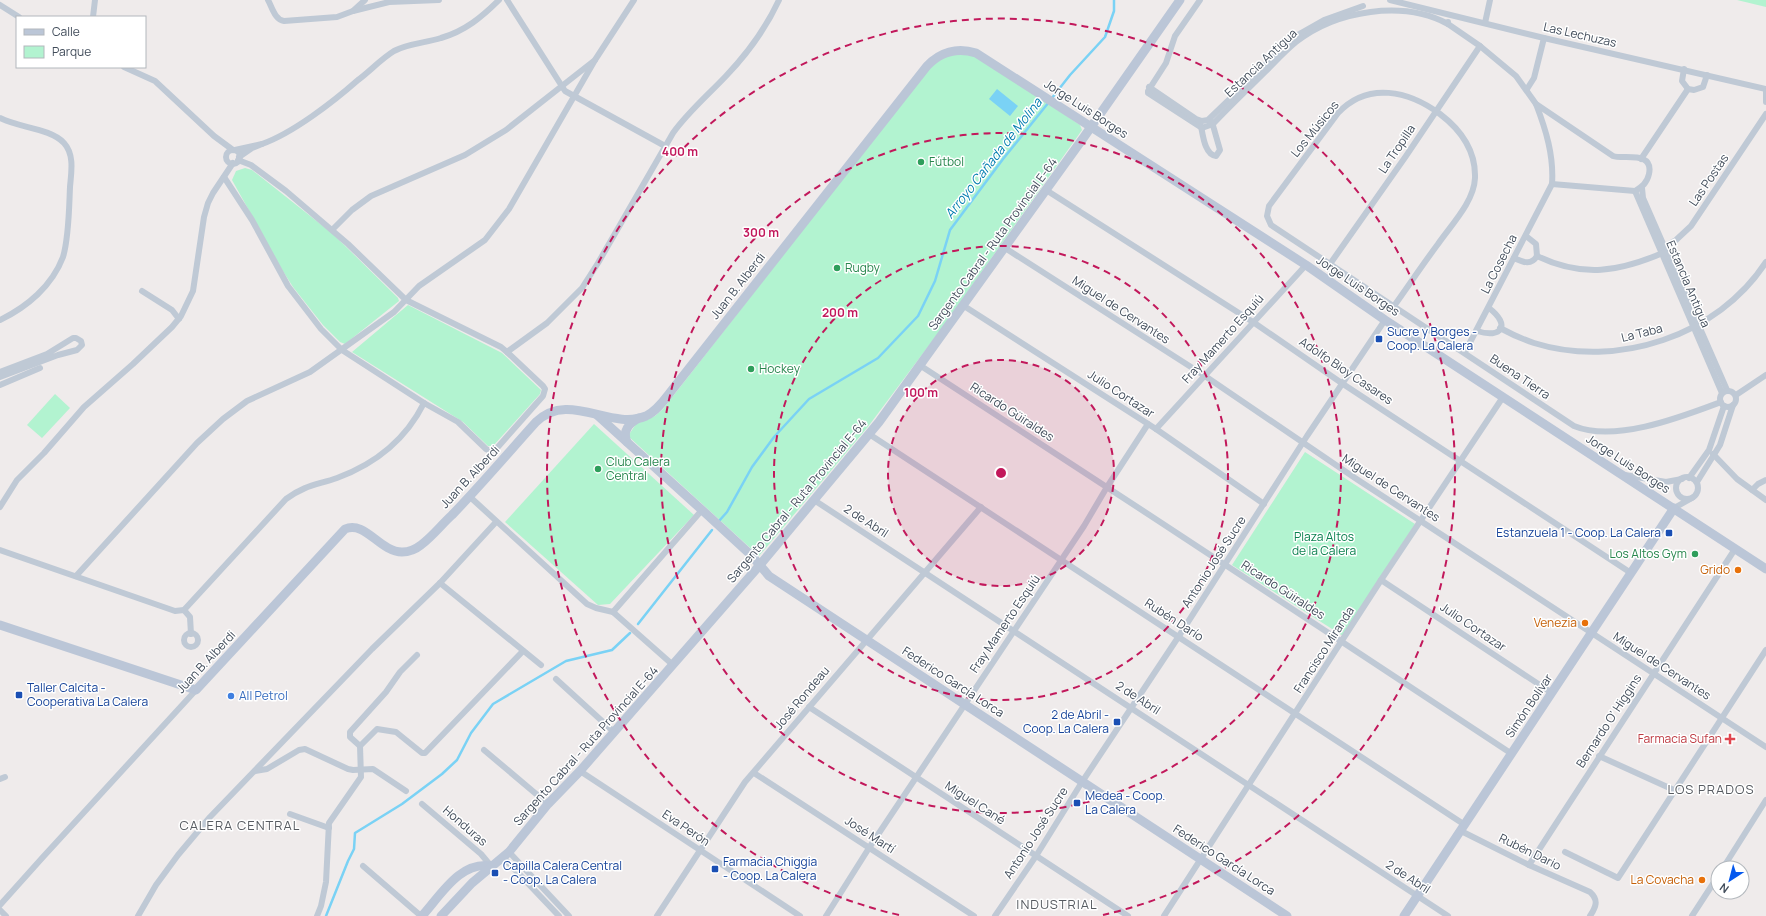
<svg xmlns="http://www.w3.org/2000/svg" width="1766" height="916" viewBox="0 0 1766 916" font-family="Manrope,sans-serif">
  <rect width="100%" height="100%" fill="#efebeb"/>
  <g fill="#b2f3d0">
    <path d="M1737,0H1766V7Z"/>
    <path d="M968,53L984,61L1080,125L1082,130L942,328L867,428L759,556L628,436L636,424L655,416L663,409L929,68L946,56Z"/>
    <path d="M245,168L252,170L333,234L398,298L399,301L345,344L340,342L323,325L293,287L281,268L232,180L236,171Z"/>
    <path d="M408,305L502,353L541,390L540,394L493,446H488L463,422L352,352Z"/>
    <path d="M55,394L70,408L42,438L27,425Z"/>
    <path d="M594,424L694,515L610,604L598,605L505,522Z"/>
    <path d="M1305,452L1415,524L1343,636L1232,565Z"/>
  </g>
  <path fill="#7ad2f5" d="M997,89L1018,106L1010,116L989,99Z"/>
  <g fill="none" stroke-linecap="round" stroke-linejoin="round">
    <g stroke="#7ad2f5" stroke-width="2.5">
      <path d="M1052,98L1070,75L1105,37L1114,11V0"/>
      <path d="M719,521L727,512L752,467L774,437L809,399L878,358L918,316L935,281L950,230L1003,159L1049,102"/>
      <path d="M638,624L712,530"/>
      <path d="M326,916L348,861L354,849L355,833L402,804L442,774L457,760L471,733L493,704L566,661L612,650L630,633"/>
    </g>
    <g stroke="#bfc9d5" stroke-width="6">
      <path d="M268,0C272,7 275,20 284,21L337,17L353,11L365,0"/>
      <path d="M507,0L565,91L665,146"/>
      <path d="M1200,0L1175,36L1166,63L1148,91V93L1202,128L1213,124C1230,106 1248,89 1265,72C1275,62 1285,51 1296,42C1337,10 1403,0 1448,24"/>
      <path d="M1390,0L1544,38L1766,89"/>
      <path d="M0,5L19,17"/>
      <path d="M353,11L389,2L439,0"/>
      <path d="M93,17L95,0"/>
      <path d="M1448,22V24L1480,46L1516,76L1536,104L1613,156C1623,160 1654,150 1649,174C1647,183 1642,187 1635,191"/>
      <path d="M1485,23L1490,0"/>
      <path d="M124,67L155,81L214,136L233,150"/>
      <path d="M1684,69L1682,81L1688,89L1694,90L1703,87L1707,75"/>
      <path d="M1149,87L1196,119L1202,121L1208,120L1294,37L1324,20L1363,6"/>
      <path d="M1527,89L1534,78L1544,38"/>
      <path d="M1766,91V102"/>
      <path d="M0,118C19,128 50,128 64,143C75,155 71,174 70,187C69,208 69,237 63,257C52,286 27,307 0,320"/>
      <path d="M1201,126C1203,136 1205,155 1216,156L1220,150L1212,122"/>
      <path d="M262,144C293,133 333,102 358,80C370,71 381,59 394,51C409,43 426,43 441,38C465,31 482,17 499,0"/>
      <path d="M235,150L262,144L252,148L239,157"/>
      <circle cx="233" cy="157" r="7"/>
      <path d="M1641,159L1688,89"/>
      <path d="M224,177L252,220L288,286L321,329L342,350L424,403L458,422L486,449L490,451L497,448L543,396L545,389L543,386L507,352L501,347L406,300L348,244L286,191L251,165L238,160"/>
      <path d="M1552,184L1635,191"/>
      <path d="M1642,188L1643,198L1727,390"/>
      <path d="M1046,190L1253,322L1343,384L1631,573"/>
      <path d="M1635,191L1722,393"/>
      <path d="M332,230L352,210L371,196L465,155L506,130L595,60L634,0"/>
      <path d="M1005,248L1205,376L1355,478L1766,747"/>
      <path d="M1661,249L1676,240L1691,226L1766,114"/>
      <path d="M1537,256C1583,278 1619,272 1665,252"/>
      <path d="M1514,258C1523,262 1531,266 1537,256L1536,244L1526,236"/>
      <path d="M1330,264L1406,156L1480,46"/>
      <path d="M142,291L172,310L179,319"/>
      <path d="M964,306L1156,429L1264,504"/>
      <path d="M1394,306C1409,285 1423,264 1438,244C1451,225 1474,202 1475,178C1476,150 1461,130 1440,114C1409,91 1368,81 1338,113L1269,206L1267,216L1271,225L1574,426C1615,443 1681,417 1721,402"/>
      <path d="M1500,328C1511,334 1522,339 1534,343C1617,369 1718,336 1766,262"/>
      <path d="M1477,331C1502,339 1511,325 1489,308"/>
      <path d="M507,352L547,323L582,288L598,263L673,133C688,112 708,95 726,76C747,54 766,28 779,0"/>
      <path d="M1465,352L1552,184C1554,156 1546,130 1536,104"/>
      <path d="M921,366C1119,494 1315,624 1512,754"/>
      <path d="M0,372L47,354L73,338H76L81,341L82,345L77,350L58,355L0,377"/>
      <path d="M0,385L40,368"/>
      <circle cx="1728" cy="399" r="8"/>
      <path d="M1736,395L1766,375"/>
      <path d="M1156,429L1306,265"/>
      <path d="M869,434L1465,825"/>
      <path d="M1713,454L1737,479L1766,500"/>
      <path d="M1625,475L1666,482L1682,479"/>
      <circle cx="1687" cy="488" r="11"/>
      <path d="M1689,478L1709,450L1724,406"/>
      <path d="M1697,482L1720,445L1733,405"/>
      <path d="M1752,490L1758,484L1766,480"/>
      <path d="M469,496L587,604L596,608L613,612L673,665"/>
      <path d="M814,500L1448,916"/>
      <path d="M0,507L17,480L44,453L84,407L133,364L172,327L181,316L193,291L204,217L208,203L213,193L233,163"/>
      <path d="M1674,508L1692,498"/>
      <path d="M0,550L175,611L184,610L286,499C305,485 317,485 337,478C375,464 406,439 424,403"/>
      <path d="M76,576L197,443L223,419L247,401L310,372L394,312L419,286L485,240L509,209L595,60"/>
      <path d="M1381,580L1552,693"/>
      <path d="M440,583L541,665"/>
      <path d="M184,610L190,617L191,634"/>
      <path d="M613,612L702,510"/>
      <circle cx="191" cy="640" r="7"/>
      <path d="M556,679L614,732"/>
      <path d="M809,707L1128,916"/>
      <path d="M360,746L350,737V732L386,692L400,672L417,655"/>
      <path d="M484,750L548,804"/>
      <path d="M1599,756L1674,790"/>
      <path d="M255,771L267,769L299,750L305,749L348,769L353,770L373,769L406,791"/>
      <path d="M580,771L800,916"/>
      <path d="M754,773L974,916"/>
      <path d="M0,779L5,777"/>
      <path d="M422,804L481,854L491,866"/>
      <path d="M290,814L329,828"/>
      <path d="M1461,831L1529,865L1590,892C1599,900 1596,907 1590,916"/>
      <path d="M509,852L569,916"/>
      <path d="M1565,852L1618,878L1766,650"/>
      <path d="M503,857L559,916"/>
      <path d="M1529,865L1735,549"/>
      <path d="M363,866L421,916"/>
      <path d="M1723,868L1766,800"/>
      <path d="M0,905L43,857L196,690"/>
      <path d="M0,910L6,916"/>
      <path d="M138,916L156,885L178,855L210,817L372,649L440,583L496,522"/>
      <path d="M317,916L321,906L326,882L329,823L361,777L360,746L377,729L396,732L422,753H425L523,651"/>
      <path d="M657,916L745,782L981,507"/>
      <path d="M826,916L869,848L1084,526L1107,487L1148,424"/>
      <path d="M995,916L1036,856L1082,782L1179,636L1307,436L1385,320"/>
      <path d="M1164,916L1381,580L1503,397"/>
      <path d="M1692,916L1718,876"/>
    </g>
    <g stroke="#bbc6d7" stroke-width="9">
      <path d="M597,415L702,510L752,556L769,576L1287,916"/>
      <path d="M627,442C622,431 629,423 639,418"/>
      <path d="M0,625L196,690L345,529C365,520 380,552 402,552C409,552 416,549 421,545C433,536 442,524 452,515C481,485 508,453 536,422C569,390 610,431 646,416C657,411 665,399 672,390L927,66C940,52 957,47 976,53L1306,265L1385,320L1766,569"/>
      <path d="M422,916C441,895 460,861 491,866"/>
      <path d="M441,916L472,883L509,852L548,804L580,771L759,566L879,422L1084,137L1180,0"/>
      <path d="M1404,916L1674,508"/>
    </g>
  </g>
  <circle cx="1001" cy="473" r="113" fill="#c2185b" fill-opacity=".12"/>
  <g fill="none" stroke="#c2185b" stroke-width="2" stroke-dasharray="7 5">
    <circle cx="1001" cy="473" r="113"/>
    <circle cx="1001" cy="473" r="227"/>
    <circle cx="1001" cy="473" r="340"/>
    <path d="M899 915A454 454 0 1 1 1103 915"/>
  </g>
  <g fill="#2e9e5b" stroke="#fff" stroke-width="1.5">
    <circle cx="921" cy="162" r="4"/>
    <circle cx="837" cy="268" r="4"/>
    <circle cx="751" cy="369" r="4"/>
    <circle cx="598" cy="469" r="4"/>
    <circle cx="1695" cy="554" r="4"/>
  </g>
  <g fill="#1a4fb4" stroke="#fff" stroke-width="1.5">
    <rect x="1375" y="335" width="8" height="8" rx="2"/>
    <rect x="1665" y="529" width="8" height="8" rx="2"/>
    <rect x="15" y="691" width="8" height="8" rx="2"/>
    <rect x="1113" y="718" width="8" height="8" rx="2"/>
    <rect x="1073" y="799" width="8" height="8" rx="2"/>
    <rect x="711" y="865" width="8" height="8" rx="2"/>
    <rect x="491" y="869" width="8" height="8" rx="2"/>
  </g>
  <g fill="#e8710a" stroke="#fff" stroke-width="1.5">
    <circle cx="1738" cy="570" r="4"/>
    <circle cx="1585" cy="623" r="4"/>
    <circle cx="1702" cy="880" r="4"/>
  </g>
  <circle fill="#3f7fe0" stroke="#fff" stroke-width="1.5" cx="231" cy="696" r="4"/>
  <path fill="#e0444e" stroke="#fff" stroke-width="1.5" d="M1728 733h4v4h4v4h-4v4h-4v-4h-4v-4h4z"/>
  <g text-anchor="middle" stroke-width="3" stroke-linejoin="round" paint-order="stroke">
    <g font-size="12" fill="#424d5b" stroke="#fff">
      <text transform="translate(1580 35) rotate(13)" y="4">Las Lechuzas</text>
      <text transform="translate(1261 63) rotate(-43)" y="4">Estancia Antigua</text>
      <text transform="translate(1086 109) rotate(33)" y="4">Jorge Luis Borges</text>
      <text transform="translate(1315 129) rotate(-51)" y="4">Los Músicos</text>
      <text transform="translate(1397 149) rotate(-56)" y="4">La Tropilla</text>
      <text transform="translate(1709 180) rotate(-56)" y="4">Las Postas</text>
      <text transform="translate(993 244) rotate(-54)" y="4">Sargento Cabral - Ruta Provincial E-64</text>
      <text transform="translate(1499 264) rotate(-63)" y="4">La Cosecha</text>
      <text transform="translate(1688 284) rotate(67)" y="4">Estancia Antigua</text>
      <text transform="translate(738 286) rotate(-52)" y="4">Juan B. Alberdi</text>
      <text transform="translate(1358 286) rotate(34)" y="4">Jorge Luis Borges</text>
      <text transform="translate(1121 310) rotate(33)" y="4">Miguel de Cervantes</text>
      <text transform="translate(1642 333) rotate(-14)" y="4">La Taba</text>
      <text transform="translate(1223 339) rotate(-48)" y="4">Fray Mamerto Esquiú</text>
      <text transform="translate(1346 371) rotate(34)" y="4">Adolfo Bioy Casares</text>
      <text transform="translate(1520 377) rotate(34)" y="4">Buena Tierra</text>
      <text transform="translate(1121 394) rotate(33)" y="4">Julio Cortazar</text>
      <text transform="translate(1012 412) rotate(33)" y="4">Ricardo Güiraldes</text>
      <text transform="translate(1628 464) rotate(33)" y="4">Jorge Luis Borges</text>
      <text transform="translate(470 477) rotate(-47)" y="4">Juan B. Alberdi</text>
      <text transform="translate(1391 488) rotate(33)" y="4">Miguel de Cervantes</text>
      <text transform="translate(797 501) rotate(-50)" y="4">Sargento Cabral - Ruta Provincial E-64</text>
      <text transform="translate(866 521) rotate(33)" y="4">2 de Abril</text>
      <text transform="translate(1214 562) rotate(-57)" y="4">Antonio José Sucre</text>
      <text transform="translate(1283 590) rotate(33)" y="4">Ricardo Güiraldes</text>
      <text transform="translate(1174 620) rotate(33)" y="4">Rubén Darío</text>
      <text transform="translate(1005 624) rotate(-56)" y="4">Fray Mamerto Esquiú</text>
      <text transform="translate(1473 627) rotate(34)" y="4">Julio Cortazar</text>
      <text transform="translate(1324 650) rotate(-57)" y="4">Francisco Miranda</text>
      <text transform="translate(206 662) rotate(-47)" y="4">Juan B. Alberdi</text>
      <text transform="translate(1662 666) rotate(33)" y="4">Miguel de Cervantes</text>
      <text transform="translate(953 682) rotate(33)" y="4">Federico García Lorca</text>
      <text transform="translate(802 698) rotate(-50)" y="4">José Rondeau</text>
      <text transform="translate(1138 698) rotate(33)" y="4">2 de Abril</text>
      <text transform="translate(1529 706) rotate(-56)" y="4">Simón Bolívar</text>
      <text transform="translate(1609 721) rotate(-57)" y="4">Bernardo O' Higgins</text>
      <text transform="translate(586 746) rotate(-48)" y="4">Sargento Cabral - Ruta Provincial E-64</text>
      <text transform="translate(975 803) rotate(33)" y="4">Miguel Cané</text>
      <text transform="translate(465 826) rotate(41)" y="4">Honduras</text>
      <text transform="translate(686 828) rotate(34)" y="4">Eva Perón</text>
      <text transform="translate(1036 833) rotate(-57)" y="4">Antonio José Sucre</text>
      <text transform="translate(870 835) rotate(33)" y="4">José Martí</text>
      <text transform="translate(1530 852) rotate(26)" y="4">Rubén Dario</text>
      <text transform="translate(1224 860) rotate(33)" y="4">Federico García Lorca</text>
      <text transform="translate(1408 877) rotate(33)" y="4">2 de Abril</text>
    </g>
    <g font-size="12" fill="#27864d" stroke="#fff" text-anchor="start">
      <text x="929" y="166">Fútbol</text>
      <text x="845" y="272">Rugby</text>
      <text x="759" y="373">Hockey</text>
      <text x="606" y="466">Club Calera<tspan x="606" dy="14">Central</tspan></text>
      <text x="1687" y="558" text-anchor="end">Los Altos Gym</text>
    </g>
    <g font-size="12" fill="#164399" stroke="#fff" text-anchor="start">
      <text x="1387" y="336">Sucre y Borges -<tspan x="1387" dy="14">Coop. La Calera</tspan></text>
      <text x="1661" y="537" text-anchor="end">Estanzuela 1 - Coop. La Calera</text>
      <text x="27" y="692">Taller Calcita -<tspan x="27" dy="14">Cooperativa La Calera</tspan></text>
      <text x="1109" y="719" text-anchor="end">2 de Abril -<tspan x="1109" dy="14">Coop. La Calera</tspan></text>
      <text x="1085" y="800">Medea - Coop.<tspan x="1085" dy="14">La Calera</tspan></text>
      <text x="723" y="866">Farmacia Chiggia<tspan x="723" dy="14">- Coop. La Calera</tspan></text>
      <text x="503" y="870">Capilla Calera Central<tspan x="503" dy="14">- Coop. La Calera</tspan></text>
    </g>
    <g font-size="12" fill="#0c8250" stroke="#fff">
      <text x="1324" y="541">Plaza Altos<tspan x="1324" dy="14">de la Calera</tspan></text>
    </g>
    <g font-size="12" fill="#c56008" stroke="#fff" text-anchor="end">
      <text x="1730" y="574">Grido</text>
      <text x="1577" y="627">Venezia</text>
      <text x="1694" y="884">La Covacha</text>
    </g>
    <g font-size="12" fill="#366cbe" stroke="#fff" text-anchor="start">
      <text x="239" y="700">All Petrol</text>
    </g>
    <g font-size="12" fill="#be3a42" stroke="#fff" text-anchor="end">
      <text x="1722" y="743">Farmacia Sufan</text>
    </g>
    <g font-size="13" font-style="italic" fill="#007daf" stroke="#fff">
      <text transform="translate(993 158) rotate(-52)" y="5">Arroyo Cañada de Molina</text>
    </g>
    <g font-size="13" letter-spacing="1" fill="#575b61" stroke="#fff">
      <text x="1711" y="794">LOS PRADOS</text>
      <text x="240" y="830">CALERA CENTRAL</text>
      <text x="1057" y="909">INDUSTRIAL</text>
    </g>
  </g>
  <circle cx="1001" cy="473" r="6" fill="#c2185b" stroke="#fff" stroke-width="2"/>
  <g font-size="12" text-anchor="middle" font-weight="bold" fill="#c2185b" stroke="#fff" stroke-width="3" stroke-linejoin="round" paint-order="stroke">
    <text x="680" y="156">400 m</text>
    <text x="761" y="237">300 m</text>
    <text x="840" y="317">200 m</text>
    <text x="921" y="397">100 m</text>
  </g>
  <rect x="16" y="16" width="130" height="52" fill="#ffffff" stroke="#b3b8bd"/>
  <rect x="24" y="29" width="20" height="6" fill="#bbc6d7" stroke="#b3b8bd"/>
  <text x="52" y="36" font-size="12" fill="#424d5b">Calle</text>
  <rect x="24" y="46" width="20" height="12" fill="#b2f3d0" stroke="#b3b8bd"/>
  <text x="52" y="56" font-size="12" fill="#424d5b">Parque</text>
  <g transform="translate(1730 880) rotate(216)"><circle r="19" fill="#ffffff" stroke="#b3b8bd"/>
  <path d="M0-3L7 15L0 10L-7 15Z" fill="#0559ee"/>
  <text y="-6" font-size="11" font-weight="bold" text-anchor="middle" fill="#424d5b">N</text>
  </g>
</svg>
